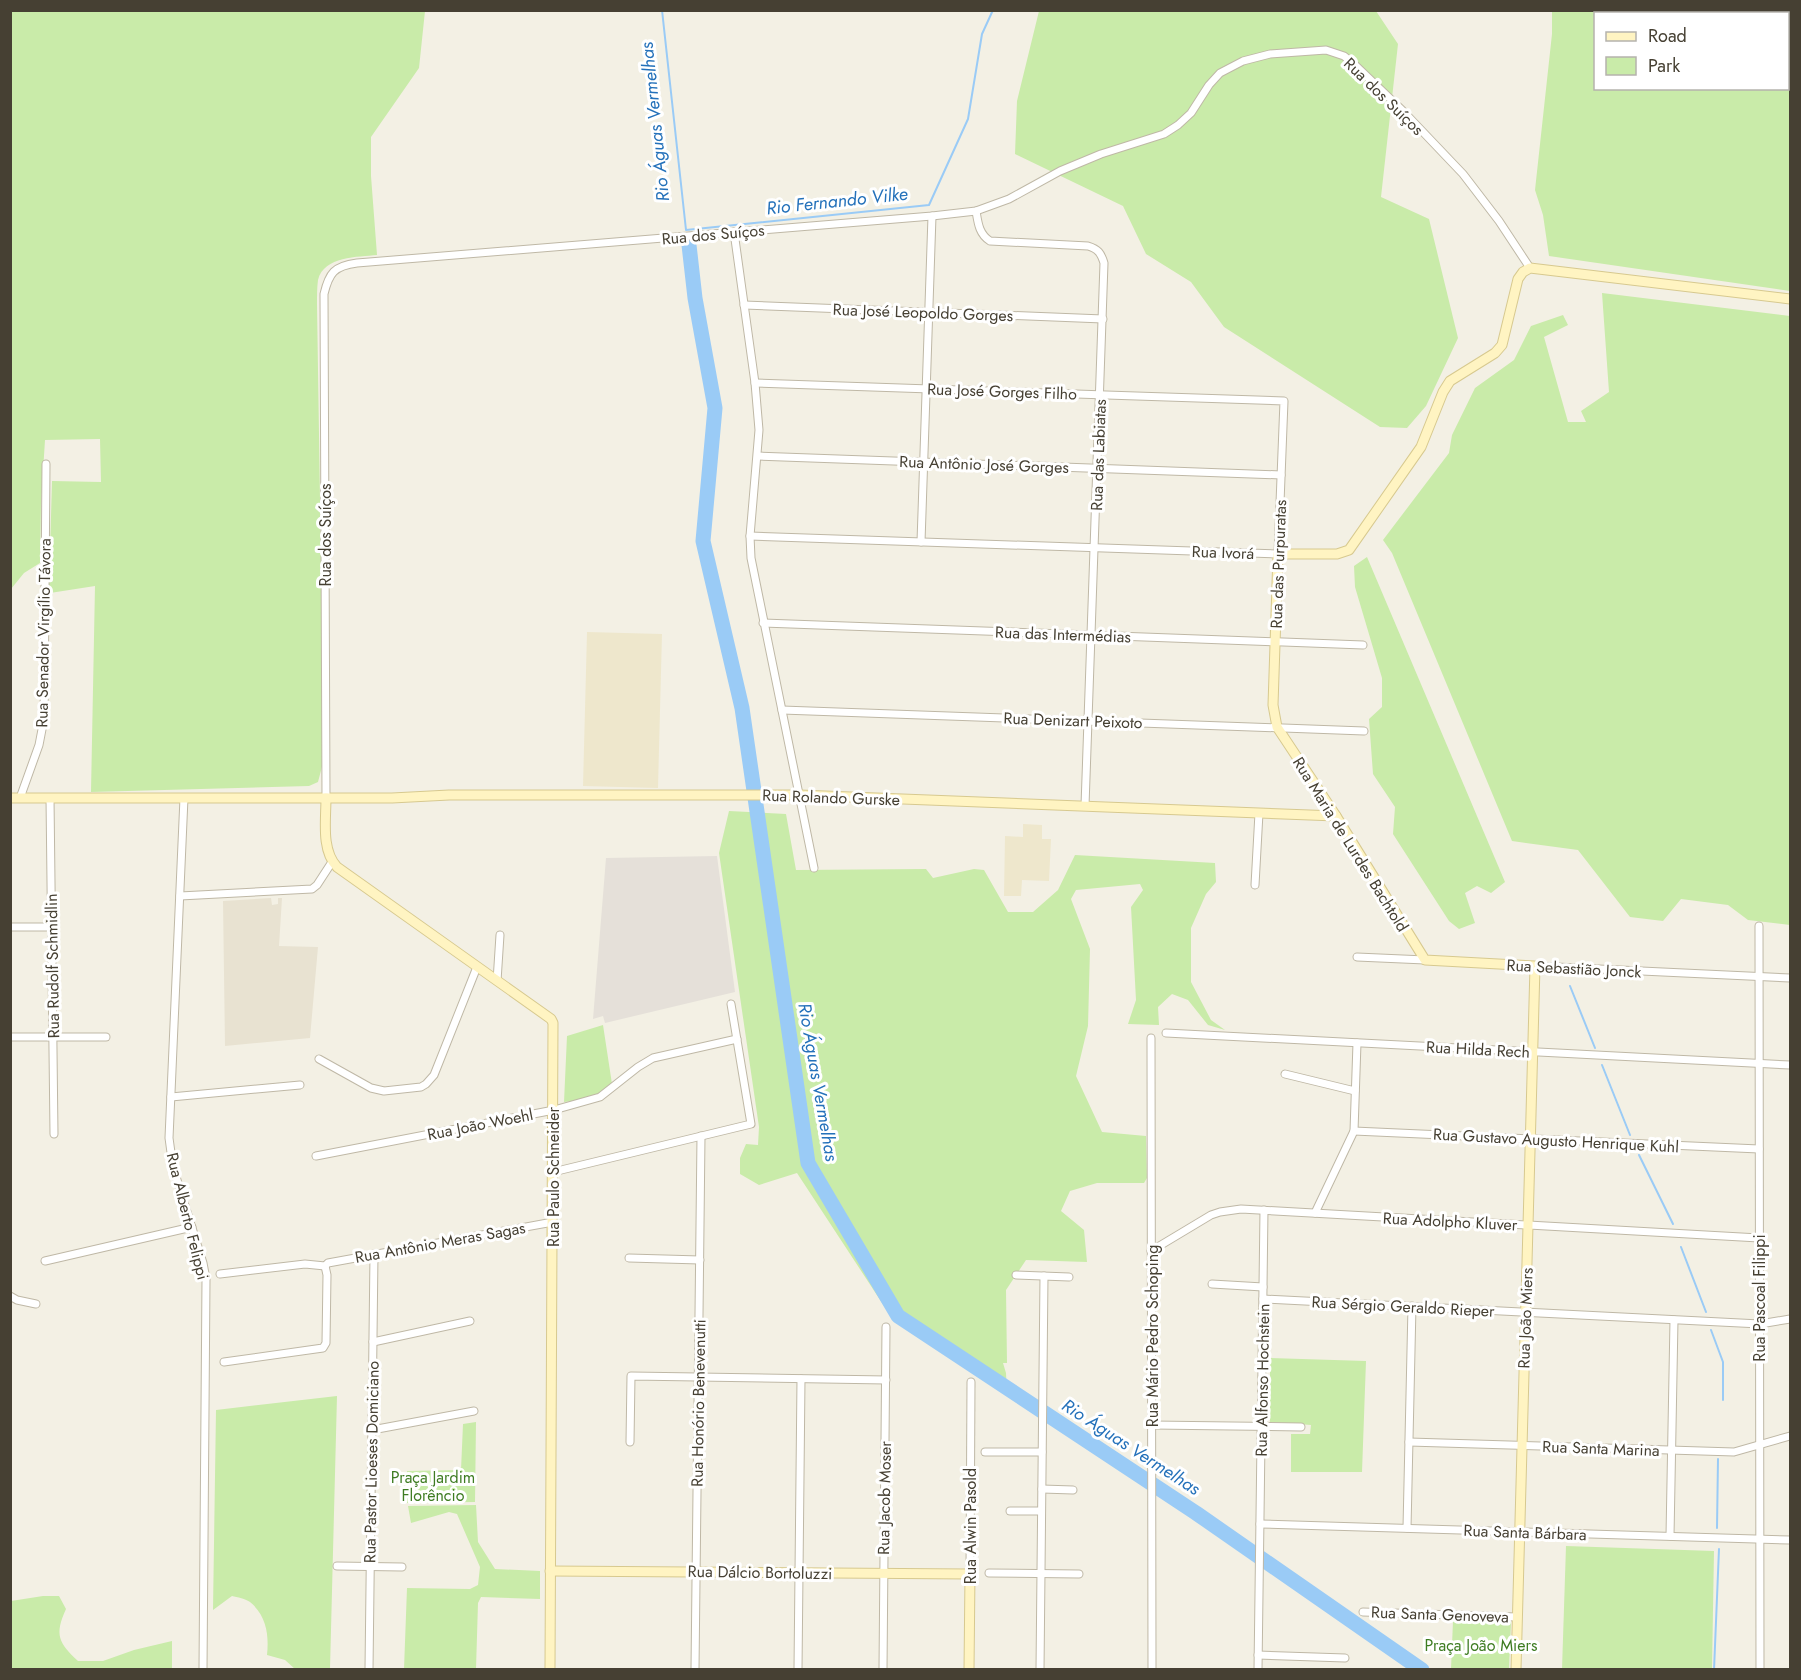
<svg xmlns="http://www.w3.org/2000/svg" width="1801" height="1680" viewBox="0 0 1801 1680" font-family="Jost,sans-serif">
  <rect width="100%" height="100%" fill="#f3f0e4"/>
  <path fill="#e8e2d1" d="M271,898L272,905L278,904V898H282L279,946L318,947L310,1038L225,1046L223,901Z"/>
  <path fill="#e5e0d9" d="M717,856L735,992L605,1023L603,1016L593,1019L606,858Z"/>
  <g fill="#eee7cc">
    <path d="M587,632L662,634L658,788L583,786Z"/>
    <path d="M1023,824L1042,825V839H1051L1049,881L1022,880L1021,896H1004L1005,836L1023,837Z"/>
  </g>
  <g fill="#c9eba9" fill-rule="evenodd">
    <path d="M11,11H425L419,68L371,137V176L377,255C358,257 324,256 318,280C317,287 317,296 317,304L324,759L318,782L309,786L91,792L95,586L50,593L49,587L52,481L101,482L100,439L45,440L41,503L40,563L24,573L11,589Z"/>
    <path d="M1039,11H1376L1398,44L1381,197L1429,219L1458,338L1426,406L1407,428L1380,427L1224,327L1191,282L1146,254L1123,206L1015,154L1017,101Z"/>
    <path d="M1552,11H1790V291L1549,256L1543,215L1535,190L1552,34ZM1596,14H1788V88H1596Z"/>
    <path d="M1602,293L1790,316V925L1748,920L1728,905L1681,899L1663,921L1630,917L1578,850L1512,841L1392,553L1383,540L1449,453L1452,435L1475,388L1514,360L1531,326L1563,315L1568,325L1544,337L1568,422H1586L1581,411L1609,392Z"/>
    <path d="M1367,557L1505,882L1491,893L1477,886L1465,893L1475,923L1459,929L1449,921L1393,834L1395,807L1373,774L1369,719L1382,707V678L1355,587L1354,566Z"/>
    <path d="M729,811L786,814L796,870L926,869L933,878L974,869L984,870L1008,912H1033L1058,890L1075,855L1215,863L1216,882L1206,894L1191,928V982L1211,1020L1225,1030L1208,1025L1188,1000L1172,994L1158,1007L1159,1025L1128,1024L1136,1000L1131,907L1143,890L1140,884L1076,890L1071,899L1090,949L1088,1026L1076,1076L1102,1132L1146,1136L1147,1178L1144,1183H1097L1070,1191L1061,1211L1084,1230L1087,1262L1026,1260L1006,1290L1007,1363H1003L1006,1373L1007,1393L888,1312L797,1173L759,1185L740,1174V1158L746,1144L758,1145L759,1127L719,853Z"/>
    <path d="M603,1025L612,1084C596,1098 586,1099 564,1102L567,1036Z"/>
    <path d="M1270,1358L1366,1361L1362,1472H1291V1434H1310L1311,1425L1270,1422Z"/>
    <path d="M337,1396L330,1669H295L285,1660L267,1655C269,1636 267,1616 250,1602C246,1599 237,1597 232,1596L213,1610L216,1410Z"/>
    <path d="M476,1422L475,1502L407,1503V1471L461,1470L463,1424Z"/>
    <path d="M476,1505L478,1542L495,1569L540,1571V1599L481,1597L478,1603L476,1669H404L407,1588L470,1589L478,1585L480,1567L457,1514L449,1512L411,1523L408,1506Z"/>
    <path d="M1566,1546L1714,1551L1712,1669H1562Z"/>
    <path d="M43,1596H59L66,1609C54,1635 59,1643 78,1661H103L134,1650L172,1641V1669H11V1601Z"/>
    <path d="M1453,1621L1511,1622L1509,1669H1451Z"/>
  </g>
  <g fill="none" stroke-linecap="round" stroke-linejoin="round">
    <g stroke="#9acbf6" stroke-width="2">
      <path d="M662,10L686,230L929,205L968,119L982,34L993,10"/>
      <path d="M1570,986L1595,1048"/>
      <path d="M1602,1065L1630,1135"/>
      <path d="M1639,1155L1673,1224"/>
      <path d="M1681,1247L1706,1312"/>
      <path d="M1711,1330L1723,1362V1400"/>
      <path d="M1717,1528L1718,1459"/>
      <path d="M1714,1670L1719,1549"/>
    </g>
    <path stroke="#9acbf6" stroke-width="15" d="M689,245L695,298L715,408L703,541L742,708L808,1163L898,1316L1196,1513L1422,1670"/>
    <defs>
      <g id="street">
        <path d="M976,211C978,223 979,234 990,241L1088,246C1098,249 1101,253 1104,263L1085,806"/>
        <path d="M734,232L755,383L759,430L750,536L751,558L814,868"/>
        <path d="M744,305L1103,319"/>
        <path d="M758,456L1281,475"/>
        <path d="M750,536L1278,554L1284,401L755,383"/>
        <path d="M921,542L932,216"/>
        <path d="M763,623L1363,645"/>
        <path d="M782,710L1364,731"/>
        <path d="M20,798L39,745L44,719L46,464"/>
        <path d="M50,798L54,1134"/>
        <path d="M184,798L169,1138L173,1167L203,1263L206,1279L203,1670"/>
        <path d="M326,798L324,294C329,273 334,266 357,263L932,216L976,211L1009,199L1060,171L1101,154L1164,134L1178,125L1191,113L1209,85L1220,73L1243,61L1270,54L1326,50L1344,56L1354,64L1403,111L1463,174L1499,221L1530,268"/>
        <path d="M1255,885L1259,813"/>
        <path d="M180,896L312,889L317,885L332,862"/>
        <path d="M1759,926L1760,1670"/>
        <path d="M10,927H52"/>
        <path d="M1357,957L1425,960"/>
        <path d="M1535,966L1790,978"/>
        <path d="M497,981L500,935"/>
        <path d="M1166,1033L1790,1065"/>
        <path d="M10,1037H106"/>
        <path d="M1151,1038L1152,1670"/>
        <path d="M319,1059L371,1088L384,1091L421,1087L426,1084L434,1075L477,967"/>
        <path d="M1285,1074L1355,1091"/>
        <path d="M171,1097L300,1085"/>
        <path d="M1354,1131L1759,1149"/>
        <path d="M316,1156L554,1110L600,1097L638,1067L653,1058L737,1039"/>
        <path d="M553,1172L751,1124L731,1004"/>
        <path d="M1315,1213L1354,1131L1357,1043"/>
        <path d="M1151,1251L1211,1215L1220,1212L1241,1209L1759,1238"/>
        <path d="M629,1258L700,1260"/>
        <path d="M45,1261L192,1227"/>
        <path d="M220,1274L305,1264L325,1266L328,1263L553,1222"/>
        <path d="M1016,1275L1069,1277"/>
        <path d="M1212,1284L1263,1287"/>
        <path d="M10,1296L17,1300L36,1304"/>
        <path d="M1263,1299L1760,1324L1790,1319"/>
        <path d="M373,1342L470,1321"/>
        <path d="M224,1362L323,1348L326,1343L327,1275L325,1266"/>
        <path d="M1152,1425L1301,1427"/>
        <path d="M372,1430L474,1411"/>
        <path d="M630,1442L631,1376L886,1380"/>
        <path d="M1409,1442L1734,1452L1790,1436"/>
        <path d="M985,1452H1042"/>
        <path d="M1042,1489L1073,1490"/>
        <path d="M1010,1511H1041"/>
        <path d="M1260,1524L1790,1540"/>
        <path d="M1407,1528L1412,1306"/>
        <path d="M1670,1536L1674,1320"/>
        <path d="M337,1566L402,1567"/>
        <path d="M989,1573L1079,1574"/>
        <path d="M970,1574L971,1382"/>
        <path d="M1363,1612L1517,1617"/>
        <path d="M1258,1655L1345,1658"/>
        <path d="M369,1670L374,1254"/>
        <path d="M695,1670L701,1136"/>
        <path d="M798,1670L801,1379"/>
        <path d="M883,1670L886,1327"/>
        <path d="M1040,1670L1044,1276"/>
        <path d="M1258,1670L1264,1210"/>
      </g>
      <g id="secondary">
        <path d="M10,798H392L449,795H800L1336,816"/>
        <path d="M326,798C326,820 321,850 337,867L551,1019L553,1023L550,1670"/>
        <path d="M550,1571L970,1574L969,1670"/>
        <path d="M1516,1670L1535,966L1425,960L1336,816L1277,727L1273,705L1278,554H1337L1349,550L1421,447L1443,392L1450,381L1495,353L1502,345L1518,279L1523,272L1530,268L1790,299"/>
      </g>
    </defs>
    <use href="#street" stroke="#bfb8a6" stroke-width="9"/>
    <use href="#secondary" stroke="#d7c98f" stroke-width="11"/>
    <use href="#street" stroke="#fff" stroke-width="7"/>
    <use href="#secondary" stroke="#fff4c2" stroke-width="9"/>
  </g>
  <g text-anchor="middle" stroke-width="6" stroke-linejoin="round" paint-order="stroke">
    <g font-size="16" fill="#464033" stroke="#fff">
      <text transform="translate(1384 96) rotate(44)" y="6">Rua dos Suíços</text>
      <text transform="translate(713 234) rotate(-5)" y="6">Rua dos Suíços</text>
      <text transform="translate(923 312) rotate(2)" y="6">Rua José Leopoldo Gorges</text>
      <text transform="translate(1002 391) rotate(2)" y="6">Rua José Gorges Filho</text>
      <text transform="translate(1098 455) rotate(-88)" y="6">Rua das Labiatas</text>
      <text transform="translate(984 464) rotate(2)" y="6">Rua Antônio José Gorges</text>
      <text transform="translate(325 535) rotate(-90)" y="6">Rua dos Suíços</text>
      <text transform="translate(1223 552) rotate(2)" y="6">Rua Ivorá</text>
      <text transform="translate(1278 564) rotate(-88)" y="6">Rua das Purpuratas</text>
      <text transform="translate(43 633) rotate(-89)" y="6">Rua Senador Virgílio Távora</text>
      <text transform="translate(1063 634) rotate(2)" y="6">Rua das Intermédias</text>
      <text transform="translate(1073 720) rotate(2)" y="6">Rua Denizart Peixoto</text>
      <text transform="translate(831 797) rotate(2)" y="6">Rua Rolando Gurske</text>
      <text transform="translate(1351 844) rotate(58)" y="6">Rua Maria de Lurdes Bachtold</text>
      <text transform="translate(52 966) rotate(-91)" y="6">Rua Rudolf Schmidlin</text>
      <text transform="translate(1574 968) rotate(3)" y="6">Rua Sebastião Jonck</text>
      <text transform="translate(1478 1049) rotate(3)" y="6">Rua Hilda Rech</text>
      <text transform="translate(480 1124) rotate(-11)" y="6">Rua João Woehl</text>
      <text transform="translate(1556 1140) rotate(3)" y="6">Rua Gustavo Augusto Henrique Kuhl</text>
      <text transform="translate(553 1177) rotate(-90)" y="6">Rua Paulo Schneider</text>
      <text transform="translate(188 1216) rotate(76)" y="6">Rua Alberto Felippi</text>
      <text transform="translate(1450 1221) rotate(3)" y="6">Rua Adolpho Kluver</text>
      <text transform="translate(440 1242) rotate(-10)" y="6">Rua Antônio Meras Sagas</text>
      <text transform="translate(1759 1298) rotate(-90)" y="6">Rua Pascoal Filippi</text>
      <text transform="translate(1403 1306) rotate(3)" y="6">Rua Sérgio Geraldo Rieper</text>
      <text transform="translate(1525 1318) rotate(-88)" y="6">Rua João Miers</text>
      <text transform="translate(1152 1336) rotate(-90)" y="6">Rua Mário Pedro Schoping</text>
      <text transform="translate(1262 1380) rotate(-89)" y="6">Rua Alfonso Hochstein</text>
      <text transform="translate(698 1403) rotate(-89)" y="6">Rua Honório Benevenutti</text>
      <text transform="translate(1601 1448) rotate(2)" y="6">Rua Santa Marina</text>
      <text transform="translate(371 1462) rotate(-89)" y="6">Rua Pastor Lioeses Domiciano</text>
      <text transform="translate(884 1498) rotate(-89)" y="6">Rua Jacob Moser</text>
      <text transform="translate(970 1526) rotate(-90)" y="6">Rua Alwin Pasold</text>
      <text transform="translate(1525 1532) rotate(2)" y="6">Rua Santa Bárbara</text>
      <text transform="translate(760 1572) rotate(1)" y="6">Rua Dálcio Bortoluzzi</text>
      <text transform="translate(1440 1614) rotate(2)" y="6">Rua Santa Genoveva</text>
    </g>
    <g font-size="16" fill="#3e7c22" stroke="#fff">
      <text x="433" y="1483">Praça Jardim<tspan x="433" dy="18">Florêncio</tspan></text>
      <text x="1481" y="1651">Praça João Miers</text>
    </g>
    <g font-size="18" font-style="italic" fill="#2471ba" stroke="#fff">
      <text transform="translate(655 122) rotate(-96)" y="6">Rio Águas Vermelhas</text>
      <text transform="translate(837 201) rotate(-6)" y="6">Rio Fernando Vilke</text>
      <text transform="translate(818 1082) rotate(80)" y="6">Rio Águas Vermelhas</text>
      <text transform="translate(1131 1447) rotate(33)" y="6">Rio Águas Vermelhas</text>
    </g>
  </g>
  <rect width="1801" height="1680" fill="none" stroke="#464033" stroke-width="24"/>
  <rect x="1594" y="12" width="195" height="78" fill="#ffffff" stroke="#b5b3ad" stroke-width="1.5"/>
  <rect x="1606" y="32" width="30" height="9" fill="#fff4c2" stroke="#b5b3ad" stroke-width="1.5"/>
  <text x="1648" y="42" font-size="18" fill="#464033">Road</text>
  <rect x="1606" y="57" width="30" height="18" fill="#c9eba9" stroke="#b5b3ad" stroke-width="1.5"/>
  <text x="1648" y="72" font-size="18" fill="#464033">Park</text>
</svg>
